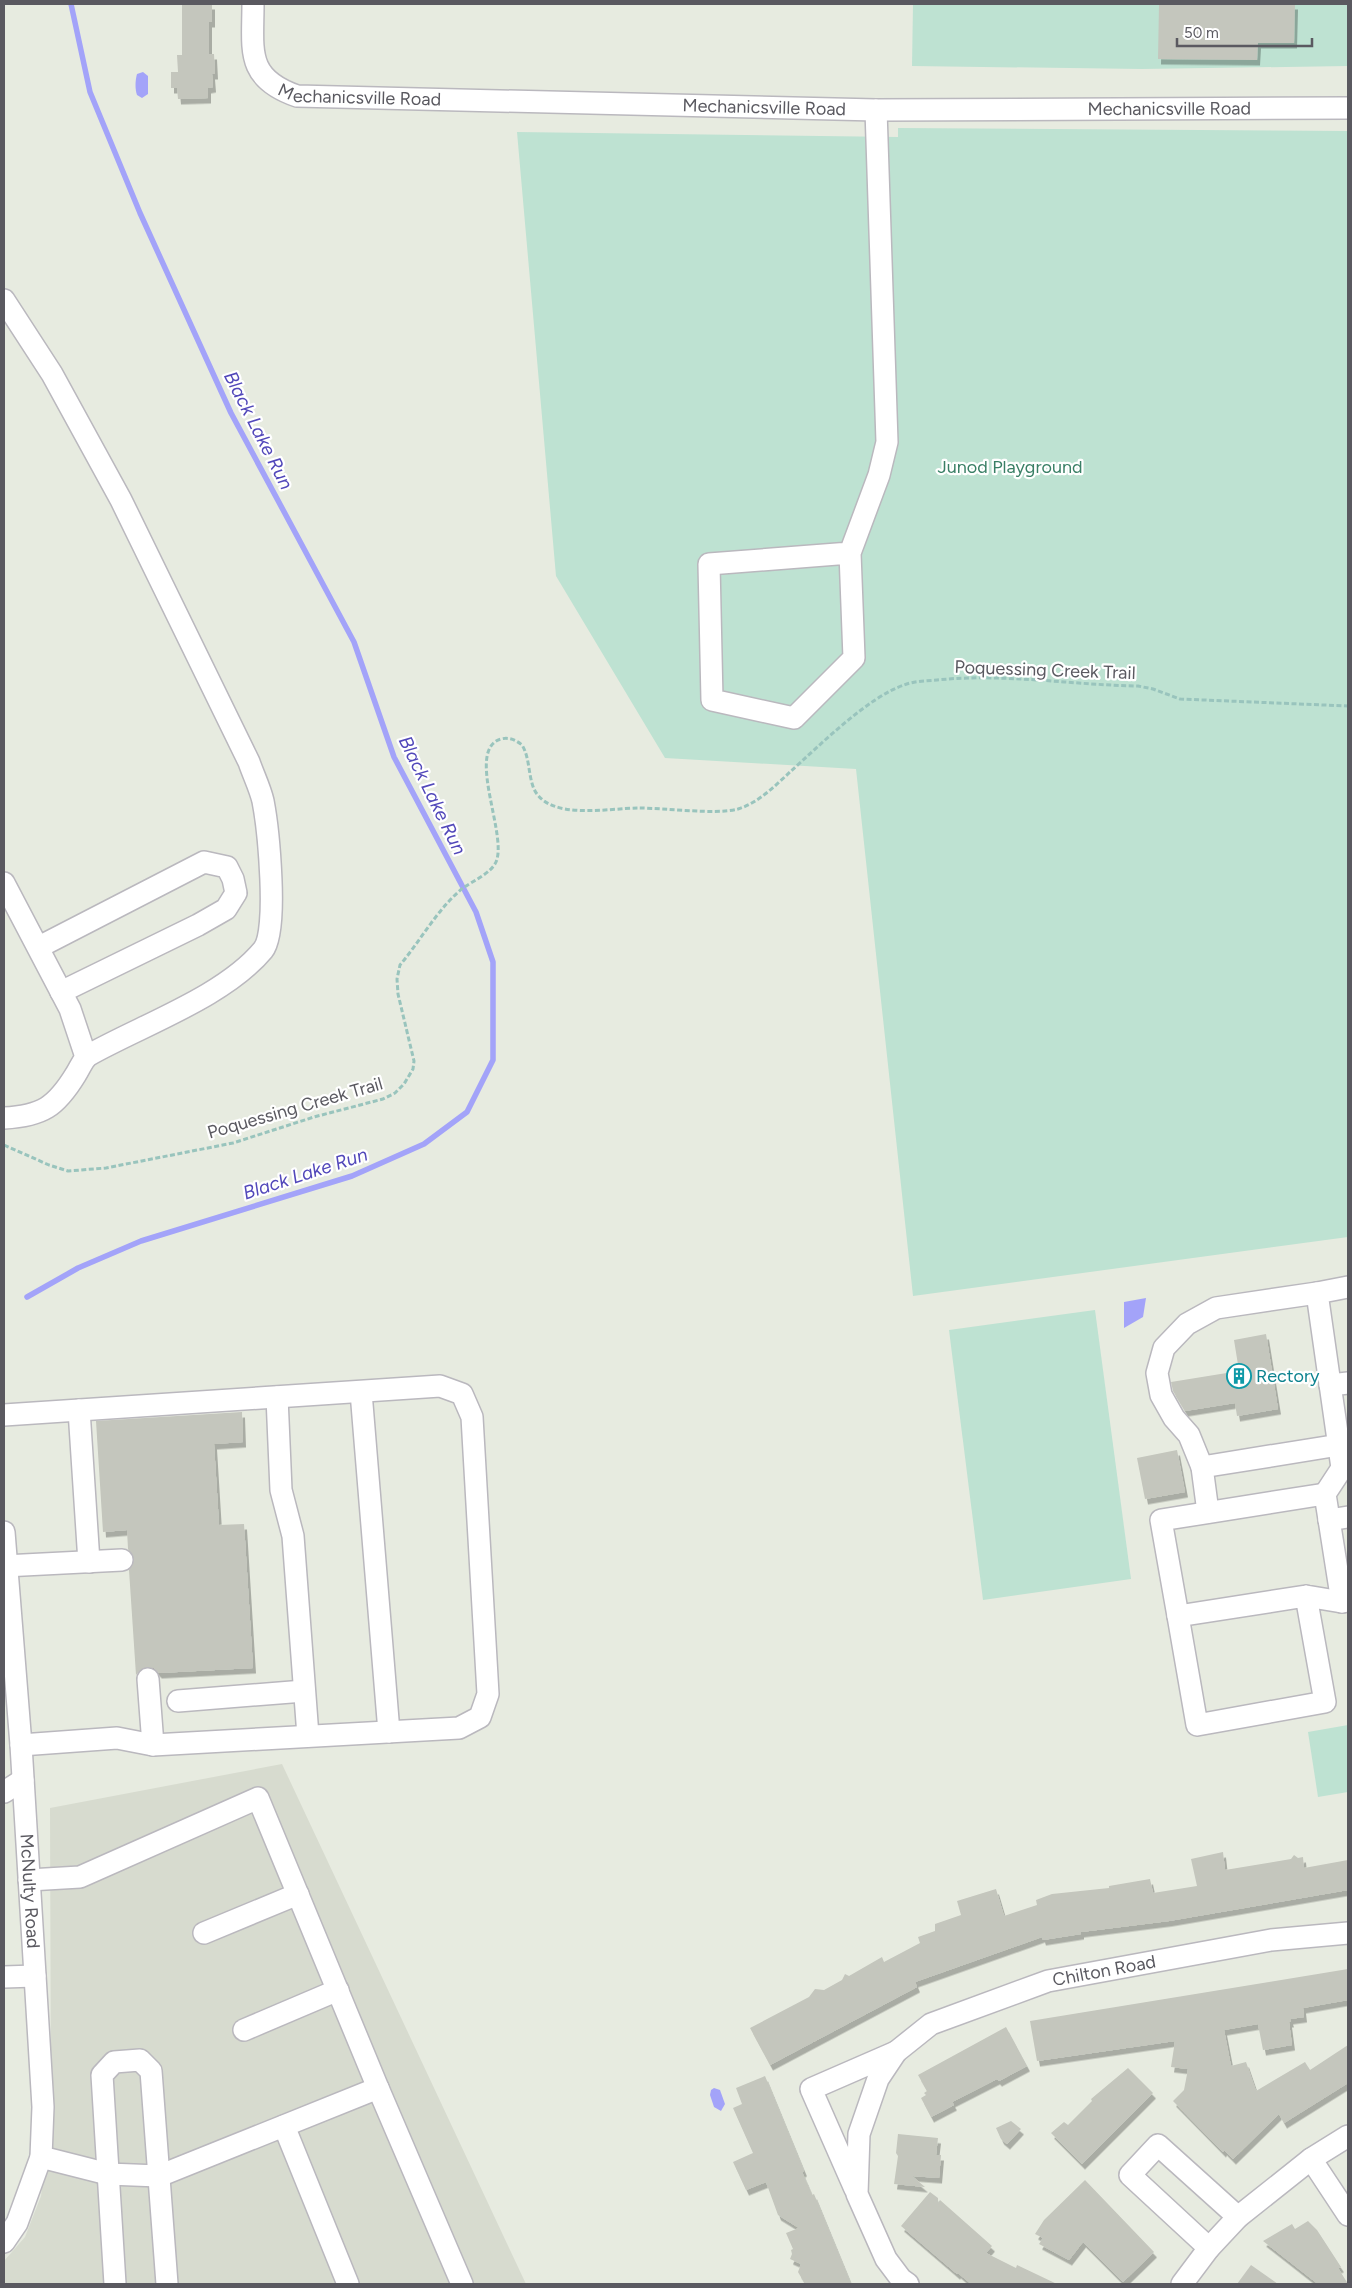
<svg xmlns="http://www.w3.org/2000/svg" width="1352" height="2288" viewBox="0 0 1352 2288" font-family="Figtree,sans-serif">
  <defs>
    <filter id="shadow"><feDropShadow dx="3" dy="5.5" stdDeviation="0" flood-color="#0004"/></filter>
  </defs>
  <rect width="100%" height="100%" fill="#e7ebe0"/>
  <path fill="#d7dbcf" d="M282,1764L526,2284H4V2261L25,2237L41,2196L51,2112L50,1808Z"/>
  <g fill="#bee2d2">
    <path d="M913,4H1348V66L1142,69L912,66Z"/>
    <path d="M898,128L1348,131V1237L913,1296L856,769L665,758L556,576L517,132L898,137Z"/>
    <path d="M1095,1310L1131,1579L983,1600L949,1330Z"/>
    <path d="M1348,1725V1792L1318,1797L1308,1732Z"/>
  </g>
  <g fill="#a3a3f9">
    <path d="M143,72L148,76V94L142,98L137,95C135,89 135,81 137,74Z"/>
    <path d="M1146,1298L1143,1317L1124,1328V1302Z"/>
    <path d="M714,2088L720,2090L725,2104L721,2111L714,2107L710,2095L711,2090Z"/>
  </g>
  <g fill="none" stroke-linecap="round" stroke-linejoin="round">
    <path stroke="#a3a3f9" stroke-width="5.5" d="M27,1297L78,1268L141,1241L352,1176L424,1144L467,1112L493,1060V962L476,912L394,757L354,642L231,413L140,213L90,92L71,4"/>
  </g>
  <g fill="#c4c6bd" filter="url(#shadow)">
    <path d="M182,4H212V22H209V54H214L215,74H212L213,87L208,88V98L178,99L177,88H171V72H178L177,55H182Z"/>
    <path d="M1159,4H1295L1294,43H1258L1257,60L1158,59Z"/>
    <path d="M1266,1334L1278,1409L1237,1416L1235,1403L1185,1411L1173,1391L1171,1382L1239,1371L1234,1340Z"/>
    <path d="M242,1412L243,1442L214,1444L219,1525L244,1524L253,1668L159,1673L154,1668L148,1667L141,1669L136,1675L129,1570L134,1559L128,1549L127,1530L103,1532L96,1421Z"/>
    <path d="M1177,1450L1185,1492L1145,1499L1137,1458Z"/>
    <path d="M1223,1852L1225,1870L1291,1859L1294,1855L1298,1858L1303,1857L1304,1868L1348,1860V1890L1169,1921L1081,1932V1934L1043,1940L1042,1937L915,1982L917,1987L770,2065L750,2028L809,1997L815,1989L824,1990L842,1980L845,1974L849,1976L882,1957L884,1962L920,1943L918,1937L935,1931V1924L961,1915L957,1901L996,1889L1004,1916L1037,1905L1036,1900L1052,1894L1109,1888V1886L1150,1879L1153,1893L1197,1886L1191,1859Z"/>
    <path d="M1348,1969V2000L1303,2008L1304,2017L1290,2019L1291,2022H1289L1292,2045L1263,2050L1258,2024L1224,2030L1231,2066L1246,2062L1256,2091L1305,2062L1310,2070L1348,2045V2083L1284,2123L1279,2114L1233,2159L1224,2150L1223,2152L1173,2101L1184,2090L1188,2069L1171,2067L1175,2041L1037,2061L1030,2021Z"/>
    <path d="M1006,2027L1027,2066L999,2081L997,2079L952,2102L954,2105L931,2117L921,2098L926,2095L924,2093L927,2091L918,2075Z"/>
    <path d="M1128,2068L1153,2093L1082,2164L1051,2133L1064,2122L1068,2125L1092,2101L1091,2099Z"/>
    <path d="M765,2076L804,2171L802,2172L812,2195L814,2194L851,2284H805L798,2272L801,2264L790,2259L792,2254L791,2250L793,2249L786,2233L799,2228L778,2215L766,2182L746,2190L733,2162L753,2153L733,2108L742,2104L736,2088Z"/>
    <path d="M1011,2121L1021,2129L1007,2144L1001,2139L996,2128Z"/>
    <path d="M898,2134L938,2138L936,2155H941L939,2178L912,2176L925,2187L894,2184L898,2156L896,2153Z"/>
    <path d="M1085,2180L1154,2252L1123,2282L1083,2242L1069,2260L1039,2244L1043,2238L1035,2234L1044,2220Z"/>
    <path d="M930,2192L938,2198V2203L940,2200L992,2246L986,2253L1016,2268L1017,2265L1057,2284H971L958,2273L957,2274L901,2226Z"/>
    <path d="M1308,2221L1317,2230L1341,2267L1338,2268L1348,2284H1318L1263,2241L1292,2224L1295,2229Z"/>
    <path d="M1251,2265L1278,2284H1237Z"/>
  </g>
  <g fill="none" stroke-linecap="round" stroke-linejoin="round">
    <defs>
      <g id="minor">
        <path id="s1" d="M253,4C253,50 245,78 297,96L876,110L1348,108"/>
        <path d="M4,300L52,374L121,500L249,762C253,774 260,788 263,801C268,827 279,931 263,950C224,997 142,1025 89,1055C83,1059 80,1068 76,1074C56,1107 42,1116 4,1118"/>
        <path d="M850,553L854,658L794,718L712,700L709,564L850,553L879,475L887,442L876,110"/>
        <path d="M4,883L70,1009L86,1057"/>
        <path d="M39,947L204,862L227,867L233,879L236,893L226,909L198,925L61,992"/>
        <path d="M1348,1287L1317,1293L1342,1468L1325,1494L1342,1602L1348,1601"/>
        <path d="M1330,1385L1348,1383"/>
        <path d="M361,1392L389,1732"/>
        <path d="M277,1397L281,1490L293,1536L308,1736"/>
        <path d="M79,1410L89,1562"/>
        <path d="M4,1415L440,1386L462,1394L472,1417L488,1694L480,1717L459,1728L153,1745L117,1738L21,1745"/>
        <path d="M1202,1467L1189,1435L1174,1418L1161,1395L1157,1373L1164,1348L1187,1324L1216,1308L1317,1293"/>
        <path d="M1208,1512L1202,1467L1339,1445"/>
        <path d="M1329,1520L1348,1517"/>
        <path id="s2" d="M4,1532L21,1745L43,2107L41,2157L17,2223L4,2242"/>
        <path d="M4,1566L122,1560"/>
        <path d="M1306,1596L1325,1702L1197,1725L1178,1616L1306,1596L1342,1602"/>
        <path d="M1178,1616L1161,1520L1325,1494"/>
        <path d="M148,1679L153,1745"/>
        <path d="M178,1701L304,1691"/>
        <path d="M4,1792L23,1780"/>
        <path d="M29,1880L80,1877L258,1798L378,2088L159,2176L108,2174L41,2157"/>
        <path d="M204,1933L298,1894"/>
        <path d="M4,1977L35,1976"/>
        <path d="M244,2030L338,1990"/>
        <path d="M378,2088L462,2284"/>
        <path d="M284,2126L348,2284"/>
        <path d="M1311,2159L1348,2215"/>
        <path d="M855,2189L811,2089L896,2052"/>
        <path d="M1209,2248L1130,2175L1158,2145L1238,2217"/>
        <path d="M115,2284L102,2075L114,2062L140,2060L151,2071L167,2284"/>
        <path id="s3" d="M908,2284L901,2279L886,2259L857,2194L859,2134L878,2079L896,2052L931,2024L1048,1981L1271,1940L1348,1933"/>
        <path d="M1182,2284L1209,2248L1238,2217L1311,2159L1348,2136"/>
      </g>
    </defs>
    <use href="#minor" stroke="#bab8be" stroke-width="24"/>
    <path stroke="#99c4bd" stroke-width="3" stroke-dasharray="5 2.5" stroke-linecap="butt" d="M4,1145L49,1165L68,1171L106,1168L233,1143L314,1117L383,1099L395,1093L404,1084L413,1069L414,1061L398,994L397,979L400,965C421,940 438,908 463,888C473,881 491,873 496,862C508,835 465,749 501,739C509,737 516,740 522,745C530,758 528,775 534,789C549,821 609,808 639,808C666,808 715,815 738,809C758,803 775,786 790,772C819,746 868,697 904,685C914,681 926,681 937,680C1004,673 1071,685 1138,686L1153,689L1180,699L1348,706"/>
    <use href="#minor" stroke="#fff" stroke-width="21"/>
  </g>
  <defs>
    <symbol id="building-ring" viewBox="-11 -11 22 22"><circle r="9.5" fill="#fff" stroke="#0f9aa8" stroke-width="1.5"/><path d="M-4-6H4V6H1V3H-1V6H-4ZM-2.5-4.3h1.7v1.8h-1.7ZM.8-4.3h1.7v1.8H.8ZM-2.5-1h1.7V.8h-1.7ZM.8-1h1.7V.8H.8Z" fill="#0f9aa8"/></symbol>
  </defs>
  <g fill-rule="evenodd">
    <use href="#building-ring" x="1225" y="1362" width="28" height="28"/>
  </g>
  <g text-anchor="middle" stroke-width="4.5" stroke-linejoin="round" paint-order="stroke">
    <g font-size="18" fill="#5a5960" stroke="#fff">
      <text dy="6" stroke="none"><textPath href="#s1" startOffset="176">Mechanicsville Road</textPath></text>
      <text dy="6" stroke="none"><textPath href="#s1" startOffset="581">Mechanicsville Road</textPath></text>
      <text dy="6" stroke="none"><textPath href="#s1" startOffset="986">Mechanicsville Road</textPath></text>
      <text transform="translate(1045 670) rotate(2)" y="6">Poquessing Creek Trail</text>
      <text transform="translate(295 1108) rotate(-16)" y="6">Poquessing Creek Trail</text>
      <text dy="6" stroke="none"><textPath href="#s2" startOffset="360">McNulty Road</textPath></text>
      <text dy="6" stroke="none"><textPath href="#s3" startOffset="482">Chilton Road</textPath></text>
    </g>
    <g font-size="18" fill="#397f65" stroke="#fff">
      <text x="1010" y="473">Junod Playground</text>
    </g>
    <g font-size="18" fill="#0d838f" stroke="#fff" text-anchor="start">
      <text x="1256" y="1382">Rectory</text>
    </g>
    <g font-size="19" font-style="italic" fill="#5248ba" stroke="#fff">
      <text transform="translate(259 430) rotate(63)" y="7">Black Lake Run</text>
      <text transform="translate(433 795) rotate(64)" y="7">Black Lake Run</text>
      <text transform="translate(305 1173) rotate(-18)" y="7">Black Lake Run</text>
    </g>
  </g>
  <rect width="1352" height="2288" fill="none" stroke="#5a5960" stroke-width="10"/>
  <path d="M1177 38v8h135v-8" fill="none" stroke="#5a5960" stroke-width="2.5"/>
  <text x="1184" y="38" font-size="15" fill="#5a5960" stroke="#ffffff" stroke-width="4" paint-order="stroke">50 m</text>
</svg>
